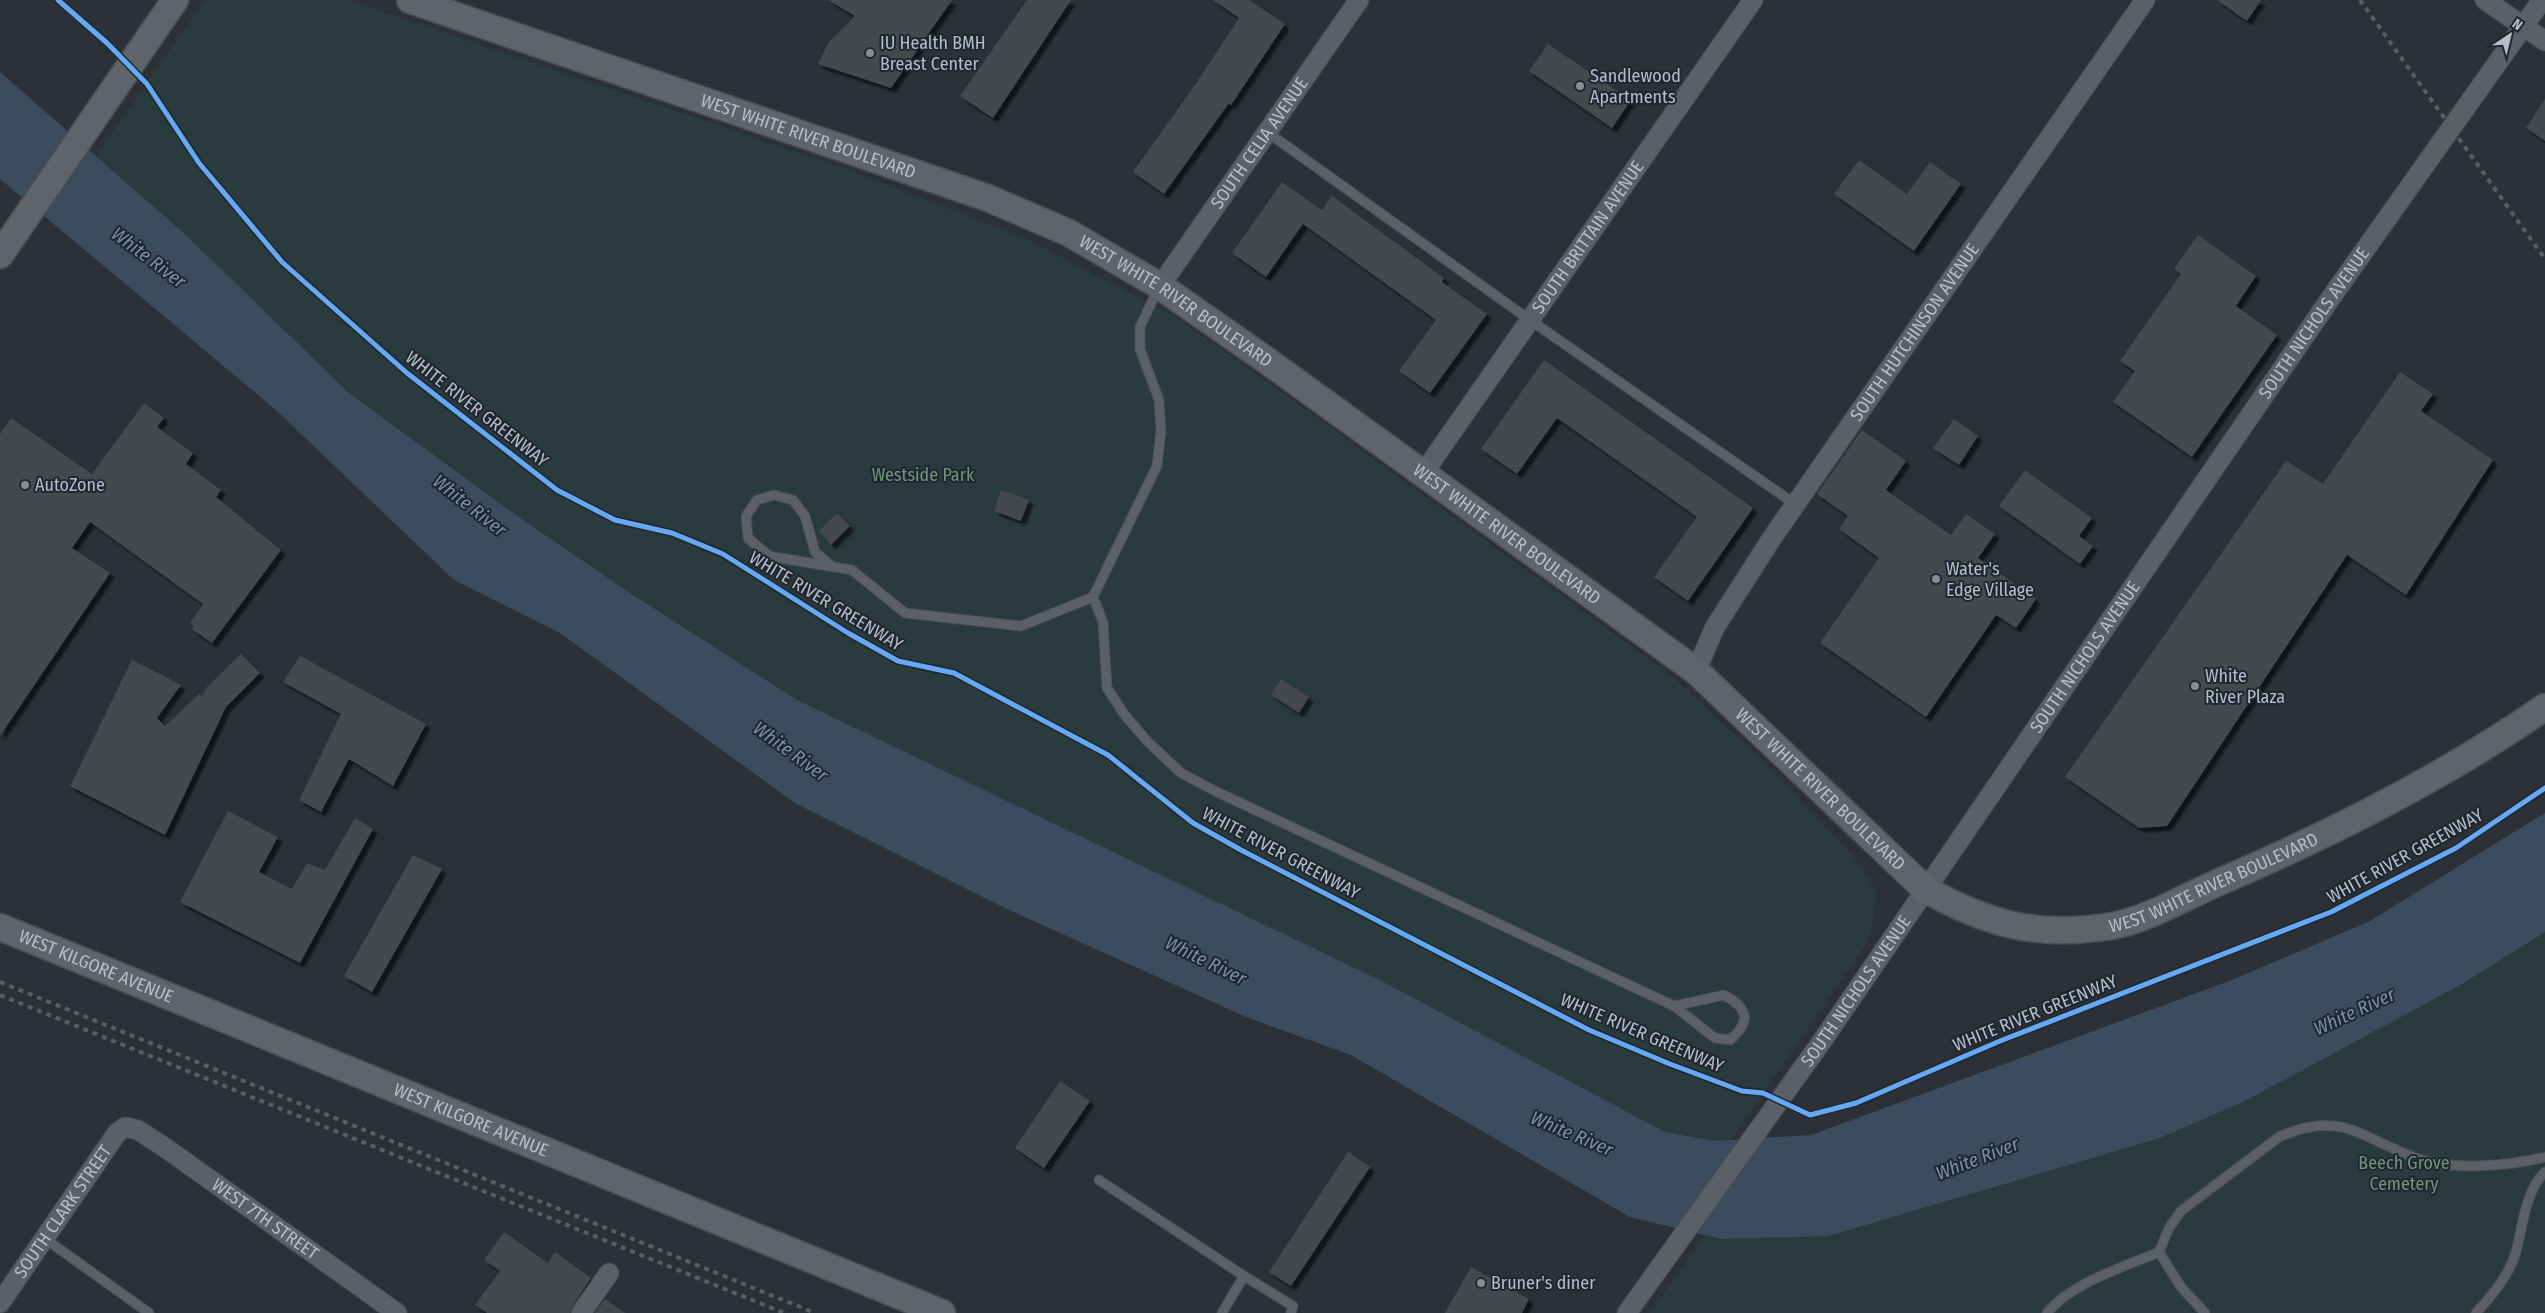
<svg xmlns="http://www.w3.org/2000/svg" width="2545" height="1313" viewBox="0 0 2545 1313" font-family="'Fira Sans Condensed',sans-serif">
  <defs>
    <filter id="shadow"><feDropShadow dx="4.5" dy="4.5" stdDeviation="1" flood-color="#0009"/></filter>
  </defs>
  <rect width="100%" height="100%" fill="#2c3137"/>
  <g fill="#2a3b3d">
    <path d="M205,0H348L849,170L1028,240L1150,303L1181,321L1294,401L1672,676L1772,770L1857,861L1876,891L1874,920L1867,943L1728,1144L1665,1132L1382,981L797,700L630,593L513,513L349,393L186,235L96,156Z"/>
    <path d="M2545,931V1313H1650L1704,1236L1721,1239L1828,1236Z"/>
  </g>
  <path fill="#3c4c5f" d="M0,72L186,235L349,393L513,513L630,593L797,700L1382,981L1665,1132L1715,1141L1811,1135L2232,980L2370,921L2545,813V932L2462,984L2245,1101L2160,1138L1828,1236L1721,1239L1630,1217L1351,1055L1246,1017L1007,909L795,803L560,633L454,580L276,410L0,179Z"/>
  <g fill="#44484e" filter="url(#shadow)">
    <path d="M828,0H952L891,88L818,64L829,42L855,16Z"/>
    <path d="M1027,0H1071L993,118L960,96Z"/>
    <path d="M1213,0H1249L1285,24L1231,105L1229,103L1164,194L1133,172L1197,82L1239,18Z"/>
    <path d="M2217,0H2261L2247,21Z"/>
    <path d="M1548,44L1631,100L1612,128L1529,71Z"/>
    <path d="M2545,99V141L2526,128Z"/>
    <path d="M1859,160L1907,194L1930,162L1961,184L1914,251L1834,194Z"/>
    <path d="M1282,182L1322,210L1332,196L1444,278L1442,282L1487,314L1430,393L1399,371L1436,320L1303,224L1266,277L1232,253Z"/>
    <path d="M2198,235L2256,276L2236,306L2277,335L2192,457L2113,402L2135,371L2120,361L2181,274L2174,269Z"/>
    <path d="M1544,360L1753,508L1688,601L1654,577L1697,517L1557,418L1517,474L1481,449Z"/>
    <path d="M2400,372L2433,394L2421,411L2493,460L2406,595L2347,555L2167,826L2139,828L2065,777L2286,461L2323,484Z"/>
    <path d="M144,403L164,418L157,427L193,453L186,464L221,490L216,497L281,550L212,643L192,629L194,626L190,623L203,604L90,522L72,548L110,573L0,736V434L11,418L92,474Z"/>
    <path d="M1954,419L1978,436L1959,465L1933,448Z"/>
    <path d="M1862,430L1906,461L1886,490L1951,535L1966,514L1995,534L1978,558L2036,599L2016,628L1996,615L1926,717L1820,643L1879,558L1839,529L1848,516L1817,494Z"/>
    <path d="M2025,470L2092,518L2079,536L2093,546L2080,564L1999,506Z"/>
    <path d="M1001,490L1029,500L1021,521L994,511Z"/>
    <path d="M837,513L850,526L831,545L819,531Z"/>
    <path d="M241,654L260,673L226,707L165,835L70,786L132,660L181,685L157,718L165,726L199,694L202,696L207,687Z"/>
    <path d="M300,656L426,724L393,786L349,759L321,812L299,800L341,714L283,682Z"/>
    <path d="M1281,679L1309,697L1299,713L1271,695Z"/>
    <path d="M228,811L278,837L259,872L292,889L307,863L325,870L355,818L373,829L300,963L180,902Z"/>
    <path d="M413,855L442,869L372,992L344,976Z"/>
    <path d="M1060,1081L1090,1101L1044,1168L1015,1148Z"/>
    <path d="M1348,1152L1370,1167L1291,1286L1269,1272Z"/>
    <path d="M504,1232L548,1263L555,1252L591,1278L572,1307L570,1313H487L475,1305L500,1271L484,1260Z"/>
    <path d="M1471,1267L1529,1299L1522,1313H1445Z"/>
    <path d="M605,1299L625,1313H595Z"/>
  </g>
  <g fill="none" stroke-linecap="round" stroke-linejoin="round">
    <defs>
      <g id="lane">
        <path d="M1267,132L1530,320L1795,504"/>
        <path d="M831,566L815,552L805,516L793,500L774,495L757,500L746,516L748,538L769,556L852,570L905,613L1021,626L1093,597L1157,466L1161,431L1159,400L1140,349V327L1158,289"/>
        <path d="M1093,597L1103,622L1107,688L1124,714L1147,741L1181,773L1217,792L1674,1006L1715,1038L1730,1040C1752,1021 1748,1008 1724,995L1674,1006"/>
        <path d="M1099,1180L1244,1276L1222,1313"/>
        <path d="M44,1238L149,1313"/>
        <path d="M1244,1276L1293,1306L1291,1313"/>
        <path d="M2047,1313C2071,1283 2124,1267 2159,1252"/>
        <path d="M2205,1313L2181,1287L2159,1252L2169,1228L2181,1211L2279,1137C2341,1109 2361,1138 2416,1158C2451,1171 2509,1166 2545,1157"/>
        <path d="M2476,1313C2491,1297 2508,1277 2515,1255C2523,1229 2524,1192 2545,1172"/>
      </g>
      <g id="street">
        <path d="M2485,0L2545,41"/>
        <path id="s1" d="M1160,286L1359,0"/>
        <path id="s2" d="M1422,475L1753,0"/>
        <path id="s3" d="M1696,671L1715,627L1772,538L2145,0"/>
        <path id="s4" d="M0,1303L117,1133L125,1127L138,1130L167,1149L397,1313"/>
        <path d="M581,1313L609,1273"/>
        <path id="s5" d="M1627,1313L1820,1044L2330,299L2542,0"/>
      </g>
      <g id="secondary">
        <path id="s6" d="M410,0L988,198L1069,233L1160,286L1266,360L1696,671L1925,889C1989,925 2038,938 2112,926C2146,920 2185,897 2217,883C2331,834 2443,778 2545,707"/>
        <path d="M0,255L175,0"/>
        <path id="s7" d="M0,927L942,1313"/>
      </g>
    </defs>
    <use href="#lane" stroke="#4a4d52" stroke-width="11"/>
    <use href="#street" stroke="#4a4d52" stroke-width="21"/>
    <use href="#secondary" stroke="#4a4d52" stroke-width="29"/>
    <use href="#lane" stroke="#5b5f66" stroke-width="9"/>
    <use href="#street" stroke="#5b5f66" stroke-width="19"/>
    <use href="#secondary" stroke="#5f636a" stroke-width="26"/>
    <g stroke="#595e63" stroke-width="4" stroke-dasharray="5 5" stroke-linecap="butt">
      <path d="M2360,0L2545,259"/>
      <path d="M0,982L815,1313"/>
      <path d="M0,995L784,1313"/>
    </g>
    <defs>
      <path id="cycleway" d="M58,0L107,43L147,84L199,163L282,262L407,373L557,490L615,520L672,533L723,554L848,633L898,661L954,673L1108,755L1193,823L1241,850L1589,1030L1670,1064L1742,1091L1763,1093L1810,1115L1856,1103L2000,1041L2331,912L2456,848L2545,788"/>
    </defs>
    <use href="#cycleway" stroke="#1f2732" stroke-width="8"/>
    <use href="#cycleway" stroke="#66a8f1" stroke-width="5"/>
  </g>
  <g fill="#868c95" stroke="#1f2732" stroke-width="2">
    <circle cx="870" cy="53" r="5"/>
    <circle cx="1580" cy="86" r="5"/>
    <circle cx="25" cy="485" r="5"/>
    <circle cx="1936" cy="579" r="5"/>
    <circle cx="2195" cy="686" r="5"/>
    <circle cx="1481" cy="1283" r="5"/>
  </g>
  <g text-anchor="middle" stroke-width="4" stroke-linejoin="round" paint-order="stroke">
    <g font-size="18" fill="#b6bdc8" stroke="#1f2732" text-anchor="start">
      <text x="880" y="49">IU Health BMH<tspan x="880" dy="21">Breast Center</tspan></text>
      <text x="1590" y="82">Sandlewood<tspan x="1590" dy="21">Apartments</tspan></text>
      <text x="35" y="491">AutoZone</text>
      <text x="1946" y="575">Water's<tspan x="1946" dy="21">Edge Village</tspan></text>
      <text x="2205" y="682">White<tspan x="2205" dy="21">River Plaza</tspan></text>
      <text x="1491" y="1289">Bruner's diner</text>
    </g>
    <g font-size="18" fill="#b6bdc8" stroke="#1f2732">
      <text dy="6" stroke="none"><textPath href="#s6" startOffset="421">WEST WHITE RIVER BOULEVARD</textPath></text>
      <text dy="6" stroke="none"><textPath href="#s1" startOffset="174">SOUTH CELIA AVENUE</textPath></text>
      <text dy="6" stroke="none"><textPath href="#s2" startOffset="290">SOUTH BRITTAIN AVENUE</textPath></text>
      <text dy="6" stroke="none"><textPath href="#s6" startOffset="826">WEST WHITE RIVER BOULEVARD</textPath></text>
      <text dy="6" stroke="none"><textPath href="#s5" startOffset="1205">SOUTH NICHOLS AVENUE</textPath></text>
      <text dy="6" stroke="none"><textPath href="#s3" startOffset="404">SOUTH HUTCHINSON AVENUE</textPath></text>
      <text transform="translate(477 409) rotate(38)" y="6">WHITE RIVER GREENWAY</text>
      <text dy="6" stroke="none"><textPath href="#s6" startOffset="1231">WEST WHITE RIVER BOULEVARD</textPath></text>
      <text transform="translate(826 601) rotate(31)" y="6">WHITE RIVER GREENWAY</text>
      <text dy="6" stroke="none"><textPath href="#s5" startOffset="800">SOUTH NICHOLS AVENUE</textPath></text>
      <text dy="6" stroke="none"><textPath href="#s6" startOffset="1636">WEST WHITE RIVER BOULEVARD</textPath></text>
      <text transform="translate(1281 853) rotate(28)" y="6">WHITE RIVER GREENWAY</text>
      <text transform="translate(2405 856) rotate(-29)" y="6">WHITE RIVER GREENWAY</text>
      <text dy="6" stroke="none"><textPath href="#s6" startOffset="2086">WEST WHITE RIVER BOULEVARD</textPath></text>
      <text dy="6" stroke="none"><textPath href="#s7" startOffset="104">WEST KILGORE AVENUE</textPath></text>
      <text dy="6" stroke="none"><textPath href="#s5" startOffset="395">SOUTH NICHOLS AVENUE</textPath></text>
      <text transform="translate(2035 1013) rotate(-22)" y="6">WHITE RIVER GREENWAY</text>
      <text transform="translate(1642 1033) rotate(23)" y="6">WHITE RIVER GREENWAY</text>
      <text dy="6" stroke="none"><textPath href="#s7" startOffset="509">WEST KILGORE AVENUE</textPath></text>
      <text dy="6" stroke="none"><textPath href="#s4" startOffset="111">SOUTH CLARK STREET</textPath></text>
      <text dy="6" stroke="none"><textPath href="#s4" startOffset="385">WEST 7TH STREET</textPath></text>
    </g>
    <g font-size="18" fill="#709678" stroke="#1f2732">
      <text x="923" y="481">Westside Park</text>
      <text x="2404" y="1169">Beech Grove<tspan x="2404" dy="21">Cemetery</tspan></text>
    </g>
    <g font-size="19" font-style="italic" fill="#7a8fa8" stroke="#1f2732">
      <text transform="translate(149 257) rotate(37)" y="7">White River</text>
      <text transform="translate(470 505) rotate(38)" y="7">White River</text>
      <text transform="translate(791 751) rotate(36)" y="7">White River</text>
      <text transform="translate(1206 960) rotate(26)" y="7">White River</text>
      <text transform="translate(2354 1011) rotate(-25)" y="7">White River</text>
      <text transform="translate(1572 1133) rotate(23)" y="7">White River</text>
      <text transform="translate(1977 1158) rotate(-21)" y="7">White River</text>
    </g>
  </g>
  <g transform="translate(2510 35) rotate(35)" stroke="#1f2732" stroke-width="4" paint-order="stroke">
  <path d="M0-4L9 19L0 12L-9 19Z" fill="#b6bdc8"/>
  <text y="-8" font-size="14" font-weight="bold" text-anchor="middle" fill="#b6bdc8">N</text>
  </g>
</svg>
